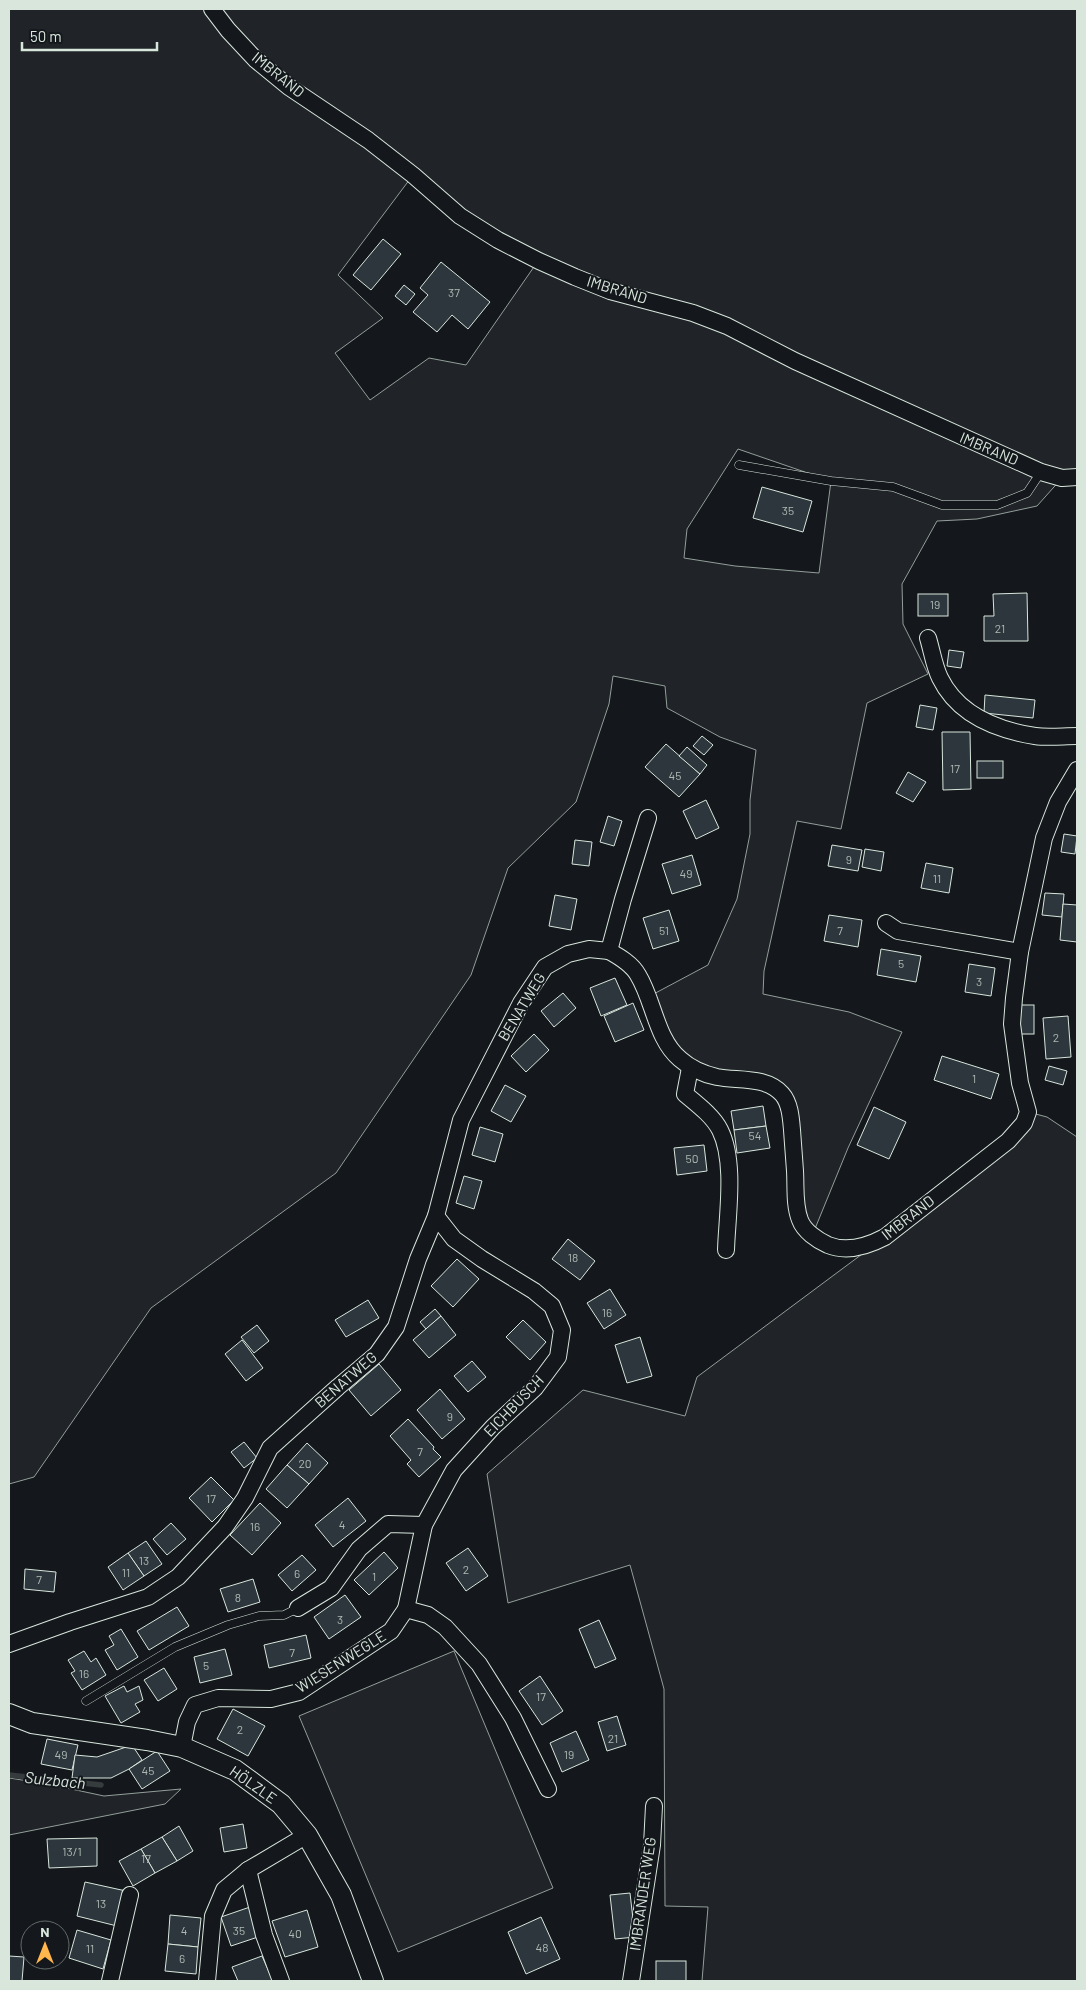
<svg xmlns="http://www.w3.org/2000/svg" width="1086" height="1990" viewBox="0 0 1086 1990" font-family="Barlow,sans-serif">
  <rect width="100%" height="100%" fill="#14181c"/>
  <g fill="#202428" stroke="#939e99" fill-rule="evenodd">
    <path d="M9,9H1077V474L1062,478L1037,506L977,519L937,521L902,584L903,624L928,674L867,703L841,829L797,821L764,971L763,994L849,1012L902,1032L848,1148L812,1236L801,1222L782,1094L690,1068L648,997L708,965L737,899L750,834V800L756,750L720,737L667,708L665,686L613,676L609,704L576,802L508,868L471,975L336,1173L151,1308L34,1477L9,1484ZM413,175L538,261L466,365L429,358L370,400L335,353L383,318L338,275ZM738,449L831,481L819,573L735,566L684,558L687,529Z"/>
    <path d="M1028,1112L1047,1117L1077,1137V1981H702L708,1907L665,1906L664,1689L630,1565L508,1603L487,1474L583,1390L685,1416L697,1377L885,1237L932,1199Z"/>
    <path d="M454,1651L553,1888L398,1952L299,1716Z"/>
    <path d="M9,1778L48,1784L104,1796L181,1789L165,1804L9,1835Z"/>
  </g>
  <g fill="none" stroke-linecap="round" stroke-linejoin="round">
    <path stroke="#363b3e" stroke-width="5.5" d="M9,1775L101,1785"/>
  </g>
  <g fill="#2c363c" stroke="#d8e6dc">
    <path d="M383,239L401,254L371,290L353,275Z"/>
    <path d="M441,262L490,302L468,329L452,315L437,332L413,312L428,295L420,288Z"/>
    <path d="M404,285L415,294L406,305L395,296Z"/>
    <path d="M762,487L812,501L803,532L753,518Z"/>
    <path d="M1027,593L1028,641H984V616H994L993,594Z"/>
    <rect x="918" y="594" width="30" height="22"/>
    <path d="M949,650L964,652L961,668L947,666Z"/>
    <path d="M985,695L1035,700L1033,718L984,713Z"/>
    <path d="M920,705L937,708L933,730L916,727Z"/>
    <path d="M942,732H970L971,789L943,790Z"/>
    <path d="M702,736L713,745L704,755L693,746Z"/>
    <path d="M666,744L700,774L679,797L645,767Z"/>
    <path d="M687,747L707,765L700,774L679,756Z"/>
    <rect x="977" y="761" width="26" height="17"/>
    <path d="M908,772L926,782L913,802L896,793Z"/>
    <path d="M706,800L719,828L696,839L683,811Z"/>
    <path d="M608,816L622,821L614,846L600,842Z"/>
    <path d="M1064,834L1077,836L1075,854L1061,852Z"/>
    <path d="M575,840L592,842L589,866L572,864Z"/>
    <path d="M832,845L862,850L858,871L828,866Z"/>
    <path d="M865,849L884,852L881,871L862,867Z"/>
    <path d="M692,855L701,885L672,894L662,864Z"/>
    <path d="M926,863L953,868L949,893L921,888Z"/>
    <path d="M1045,893L1064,894L1062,917L1042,915Z"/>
    <path d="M555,895L577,899L571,930L549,926Z"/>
    <path d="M1063,904L1077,905V942L1060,940Z"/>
    <path d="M669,910L679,941L653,949L643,918Z"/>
    <path d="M829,915L862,920L858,947L824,941Z"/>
    <path d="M881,949L921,956L916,982L877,975Z"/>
    <path d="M969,964L995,968L991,996L965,992Z"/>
    <path d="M615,978L627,1005L601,1016L590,988Z"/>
    <path d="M563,993L576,1008L554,1027L541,1011Z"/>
    <path d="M633,1003L644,1030L615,1042L604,1016Z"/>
    <rect x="1019" y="1005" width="15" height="29"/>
    <path d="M1068,1016L1071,1057L1046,1059L1043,1018Z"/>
    <path d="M534,1034L549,1050L526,1072L511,1056Z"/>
    <path d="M942,1056L999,1074L991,1099L934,1080Z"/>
    <path d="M1049,1066L1067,1071L1063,1085L1045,1080Z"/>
    <path d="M505,1085L526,1096L511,1122L491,1111Z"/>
    <path d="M763,1106L766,1126L734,1130L731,1111Z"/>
    <path d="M874,1107L906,1122L889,1159L857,1145Z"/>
    <path d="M766,1126L770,1148L737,1153L734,1130Z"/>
    <path d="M480,1127L503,1134L495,1162L472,1155Z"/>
    <path d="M704,1145L707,1171L677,1175L674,1148Z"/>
    <path d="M464,1176L482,1181L474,1209L456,1203Z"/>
    <path d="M568,1239L595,1261L580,1280L552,1259Z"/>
    <path d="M457,1259L479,1279L453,1307L431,1286Z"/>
    <path d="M610,1289L626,1315L604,1329L587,1303Z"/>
    <path d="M368,1300L379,1318L346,1337L335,1320Z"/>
    <path d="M435,1309L441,1316L426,1329L420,1322Z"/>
    <path d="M441,1316L456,1335L429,1358L413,1340Z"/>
    <path d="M523,1320L546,1342L530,1360L506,1337Z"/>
    <path d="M257,1325L269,1341L254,1353L241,1337Z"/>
    <path d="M640,1337L652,1376L627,1383L615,1345Z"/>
    <path d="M242,1340L263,1368L246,1381L225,1354Z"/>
    <path d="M472,1361L486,1377L468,1392L454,1376Z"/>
    <path d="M379,1364L401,1390L371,1416L349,1390Z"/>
    <path d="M440,1389L465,1419L442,1439L417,1410Z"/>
    <path d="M408,1419L434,1447L433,1449L441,1457L419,1477L407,1464L411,1460L390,1436Z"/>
    <path d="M244,1442L257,1458L244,1468L231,1452Z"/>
    <path d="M307,1443L328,1463L309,1484L287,1465Z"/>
    <path d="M287,1465L309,1484L287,1508L266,1489Z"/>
    <path d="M211,1477L234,1500L212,1522L189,1498Z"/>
    <path d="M348,1498L366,1521L333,1547L315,1525Z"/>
    <path d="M260,1503L281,1523L252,1555L230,1535Z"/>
    <path d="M171,1523L186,1539L167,1555L153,1539Z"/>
    <path d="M146,1541L162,1564L144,1576L128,1553Z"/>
    <path d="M468,1548L488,1576L466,1591L446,1563Z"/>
    <path d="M384,1552L398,1568L369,1595L354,1580Z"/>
    <path d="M128,1553L144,1576L123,1590L108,1567Z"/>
    <path d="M302,1555L316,1570L292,1591L278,1575Z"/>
    <path d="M25,1569L56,1572L54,1592L24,1589Z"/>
    <path d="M253,1579L260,1602L228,1612L220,1589Z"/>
    <path d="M345,1595L361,1617L329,1639L314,1617Z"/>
    <path d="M177,1607L189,1626L149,1650L137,1631Z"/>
    <path d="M599,1620L616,1659L595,1668L579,1629Z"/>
    <path d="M121,1629L138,1657L117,1670L105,1650L114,1645L109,1636Z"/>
    <path d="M306,1635L311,1658L269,1668L264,1645Z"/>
    <path d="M225,1649L232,1675L200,1683L194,1657Z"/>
    <path d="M84,1651L91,1662L96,1658L106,1675L82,1690L71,1673L75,1671L68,1660Z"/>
    <path d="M164,1668L177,1689L158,1701L144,1680Z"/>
    <path d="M540,1676L563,1711L542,1725L519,1691Z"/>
    <path d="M124,1686L127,1692L139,1686L143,1700L135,1704L140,1712L121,1723L105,1696Z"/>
    <path d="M233,1709L265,1726L248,1756L217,1739Z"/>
    <path d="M617,1716L626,1745L607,1751L598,1722Z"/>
    <path d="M576,1731L589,1760L562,1772L550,1743Z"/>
    <path d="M47,1739L78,1745L72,1770L41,1764Z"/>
    <path d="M132,1745L142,1760L129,1769L111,1778H72L75,1755L97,1757Z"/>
    <path d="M157,1751L170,1771L142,1789L129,1769Z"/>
    <path d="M243,1824L247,1848L224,1852L220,1828Z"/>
    <path d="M179,1826L193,1851L177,1861L162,1837Z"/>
    <path d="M162,1837L177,1861L155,1873L141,1849Z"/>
    <path d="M97,1838V1866L49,1868L47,1839Z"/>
    <path d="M141,1849L155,1873L133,1886L119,1861Z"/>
    <path d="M85,1882L126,1891L117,1926L77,1916Z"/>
    <path d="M630,1893L635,1937L615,1939L610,1895Z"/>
    <path d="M250,1907L261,1936L231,1946L221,1917Z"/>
    <path d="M307,1910L318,1947L285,1957L272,1921Z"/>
    <path d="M170,1915L201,1918L198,1947L168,1944Z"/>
    <path d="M541,1917L560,1959L526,1974L508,1932Z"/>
    <path d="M77,1930L111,1940L103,1969L69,1958Z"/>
    <path d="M168,1944L198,1947L196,1974L165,1971Z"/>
    <path d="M9,1956L24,1957L22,1981H9Z"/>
    <path d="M262,1956L273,1981H238L232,1967Z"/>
    <rect x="656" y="1961" width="30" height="20"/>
  </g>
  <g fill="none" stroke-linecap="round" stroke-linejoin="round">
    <defs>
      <g id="service">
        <path d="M739,465L831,481L893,487L942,505H997L1027,493L1041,472"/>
        <path d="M86,1701L175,1647L228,1625L259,1616L284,1615L298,1608"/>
      </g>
      <g id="minor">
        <path d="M212,9L228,30L256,60L289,87L368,140L413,175L460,216L498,240L539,261L575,277L610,291L693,313L727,326L795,361L1041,472L1062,478L1077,477"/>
        <path d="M928,638C932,651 934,666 940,678C958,715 997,730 1035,736C1049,738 1063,736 1077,736"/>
        <path d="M886,923L898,931L1020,952"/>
        <path d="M609,951C620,957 632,964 638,975C654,1001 656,1039 680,1059C690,1068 703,1074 717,1077C738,1081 766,1076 782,1094C790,1103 791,1118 792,1130C793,1144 794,1157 795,1171C796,1187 794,1205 800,1220C804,1231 817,1240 828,1245C848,1253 868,1246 885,1237L1008,1141L1024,1123L1028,1112L1020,1083L1012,1024L1014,998L1020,952L1044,838L1058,802L1077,770"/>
        <path d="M690,1068L685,1094C697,1104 713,1116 720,1130C736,1162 727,1216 726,1250"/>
        <path d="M298,1608L331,1588L359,1549L388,1524L424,1525"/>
        <path d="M406,1609L424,1525L454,1470L493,1427L535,1388L558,1357L562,1330L552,1306L534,1291L482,1259L454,1239L436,1216"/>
        <path d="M9,1644L70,1622L148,1597L178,1577L225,1527L245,1498L270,1448L338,1387L377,1354L396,1327L418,1259L436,1216L461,1120L521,1003L545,967L568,954L589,949L609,951L623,899L648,818"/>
        <path d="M182,1747L187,1722L195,1705L218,1698L271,1699L299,1692L391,1631L406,1609L428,1615L445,1627L479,1664L513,1718L548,1789"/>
        <path d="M110,1981L130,1895"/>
        <path d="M207,1981L213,1916L224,1890L248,1870"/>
        <path d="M281,1981L264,1935L248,1870L307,1835"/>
        <path d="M631,1981L652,1845L654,1806"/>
      </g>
      <path id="tertiary" d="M9,1714L32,1723L147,1740L182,1747L235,1770L281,1804L307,1835L341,1895L373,1981"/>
    </defs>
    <use href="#service" stroke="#d8e6dc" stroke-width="9"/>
    <use href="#minor" stroke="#d8e6dc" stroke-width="18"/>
    <use href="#tertiary" stroke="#d8e6dc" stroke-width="22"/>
    <use href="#service" stroke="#14181c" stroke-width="8"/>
    <use href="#minor" stroke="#14181c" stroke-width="16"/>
    <use href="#tertiary" stroke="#14181c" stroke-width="20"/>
  </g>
  <g text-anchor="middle" stroke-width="4" stroke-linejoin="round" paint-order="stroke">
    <g font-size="12" fill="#adbab4">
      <text x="454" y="297">37</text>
      <text x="788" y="515">35</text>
      <text x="935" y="609">19</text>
      <text x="1000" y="633">21</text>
      <text x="955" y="773">17</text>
      <text x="675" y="780">45</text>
      <text x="849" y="864">9</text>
      <text x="686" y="878">49</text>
      <text x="937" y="883">11</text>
      <text x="664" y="935">51</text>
      <text x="840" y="935">7</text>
      <text x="901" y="968">5</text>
      <text x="979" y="986">3</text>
      <text x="1056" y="1042">2</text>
      <text x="974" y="1083">1</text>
      <text x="755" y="1140">54</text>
      <text x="692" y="1163">50</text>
      <text x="573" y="1262">18</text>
      <text x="607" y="1317">16</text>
      <text x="450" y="1421">9</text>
      <text x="420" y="1456">7</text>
      <text x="305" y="1468">20</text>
      <text x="211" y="1503">17</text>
      <text x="342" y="1529">4</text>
      <text x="255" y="1531">16</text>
      <text x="144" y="1565">13</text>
      <text x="466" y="1574">2</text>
      <text x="126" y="1577">11</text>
      <text x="297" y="1578">6</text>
      <text x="374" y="1581">1</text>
      <text x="39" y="1584">7</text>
      <text x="238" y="1602">8</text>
      <text x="340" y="1624">3</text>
      <text x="292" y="1657">7</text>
      <text x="206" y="1670">5</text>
      <text x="84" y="1678">16</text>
      <text x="541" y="1701">17</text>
      <text x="240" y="1734">2</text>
      <text x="613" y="1743">21</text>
      <text x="61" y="1759">49</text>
      <text x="569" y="1759">19</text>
      <text x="148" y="1775">45</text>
      <text x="72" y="1856">13/1</text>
      <text x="146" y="1863">17</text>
      <text x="101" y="1908">13</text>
      <text x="184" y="1935">4</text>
      <text x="239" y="1935">35</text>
      <text x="295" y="1938">40</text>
      <text x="542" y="1952">48</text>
      <text x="90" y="1953">11</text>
      <text x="182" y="1963">6</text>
    </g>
    <g font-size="15" fill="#d8e6dc" stroke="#14181c">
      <text transform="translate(278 75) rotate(39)" y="5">IMBRAND</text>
      <text transform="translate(617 290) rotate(17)" y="5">IMBRAND</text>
      <text transform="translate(989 449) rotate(23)" y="5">IMBRAND</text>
      <text transform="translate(522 1007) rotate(-59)" y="5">BENATWEG</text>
      <text transform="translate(908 1218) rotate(-38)" y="5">IMBRAND</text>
      <text transform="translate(346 1380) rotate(-41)" y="5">BENATWEG</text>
      <text transform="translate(514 1406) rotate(-46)" y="5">EICHBUSCH</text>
      <text transform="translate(341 1662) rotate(-32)" y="5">WIESENWEGLE</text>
      <text transform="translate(253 1785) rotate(35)" y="5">HÖLZLE</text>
      <text transform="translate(643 1894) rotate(-82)" y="5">IMBRANDER WEG</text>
    </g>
    <g font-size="16" font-style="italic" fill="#d8e6dc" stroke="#14181c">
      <text transform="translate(55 1780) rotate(6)" y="6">Sulzbach</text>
    </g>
  </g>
  <rect width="1086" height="1990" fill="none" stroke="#d8e6dc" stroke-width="20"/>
  <g transform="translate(45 1945)"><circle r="24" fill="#14181c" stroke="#626a69"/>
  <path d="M0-4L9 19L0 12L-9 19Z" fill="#ffb74d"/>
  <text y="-8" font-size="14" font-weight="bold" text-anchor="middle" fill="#d8e6dc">N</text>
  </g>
  <path d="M22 42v8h135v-8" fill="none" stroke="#d8e6dc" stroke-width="2.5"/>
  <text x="30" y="42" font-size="15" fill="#d8e6dc" stroke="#14181c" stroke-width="4" paint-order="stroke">50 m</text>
</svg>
